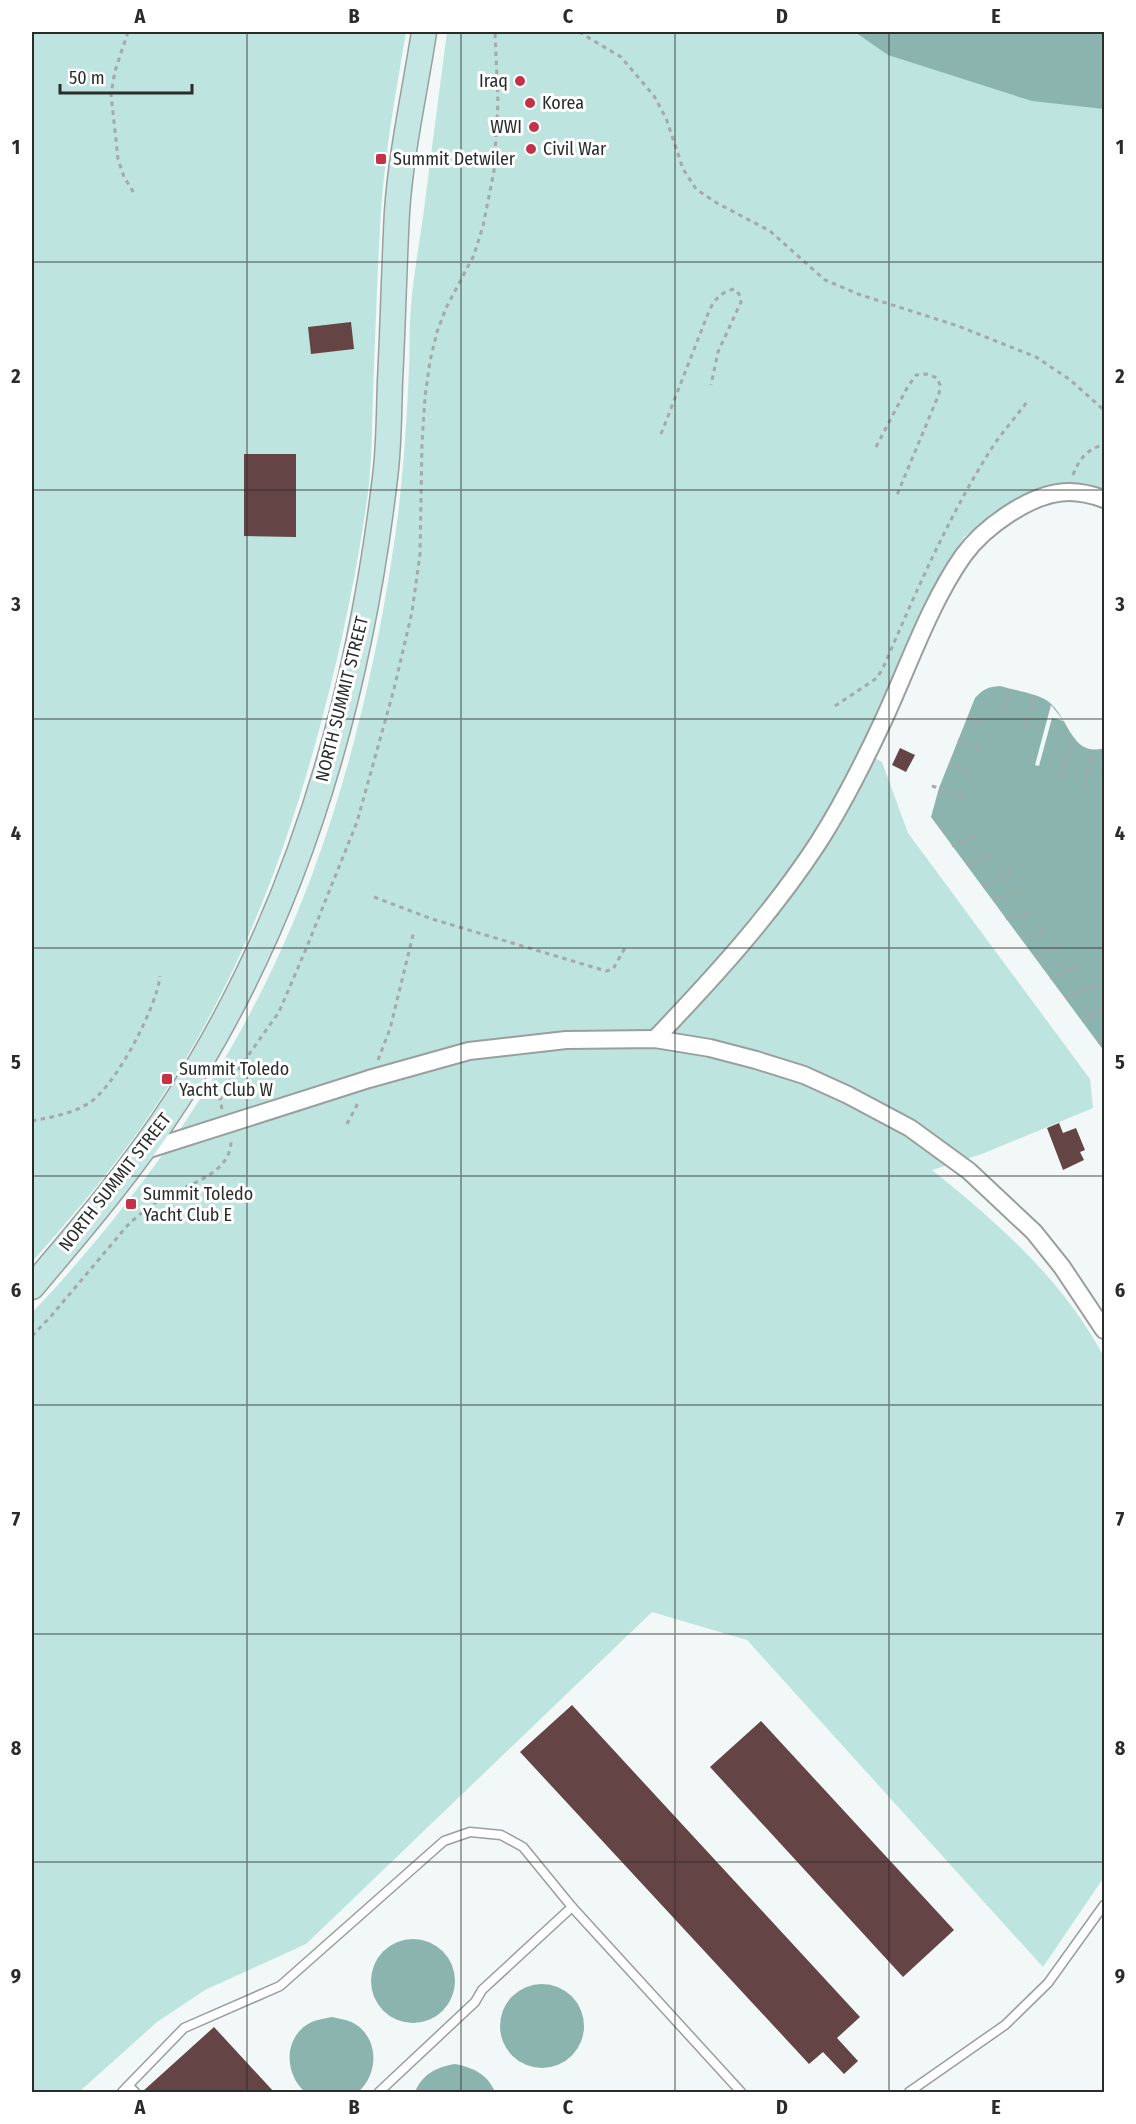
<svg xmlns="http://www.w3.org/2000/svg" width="1136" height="2124" viewBox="0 0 1136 2124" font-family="'Fira Sans Condensed',sans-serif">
  <rect width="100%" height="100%" fill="#f1f8f7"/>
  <g fill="#bde4de">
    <path d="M32,32H406C395,97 383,162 380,228C377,283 375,339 373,394C372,427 372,460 368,493C356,580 337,667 313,752C277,878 232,991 159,1101C121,1159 77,1211 32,1262Z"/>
    <path d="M447,32H888L1104,100V494L1095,489L1059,483L1018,500L964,537L938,585L862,751L882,762L908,833L1090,1079L1093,1108L982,1154L932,1170C999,1224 1064,1281 1104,1357V1877L1043,1967L747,1640L652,1612L306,1944L205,1990L157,2022L79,2092H32V1313C125,1214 207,1103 267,980C329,855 370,701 391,563C402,498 406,434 409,369C410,348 409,327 411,307C413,277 419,247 423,217C431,155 439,93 447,32Z"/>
  </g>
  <g fill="#8ab4ad">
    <path d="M855,32H1104V109L1032,101L888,55Z"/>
    <path d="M1000,686C1013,690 1039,694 1049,702C1069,718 1072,758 1104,748V1051L931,817L939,788L975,698C983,689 988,687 1000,686Z"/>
    <circle cx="413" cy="1981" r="42"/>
    <circle cx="542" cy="2026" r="42"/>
    <path d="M332,2017C341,2019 350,2020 358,2026C380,2043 377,2076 358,2092H305C286,2075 283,2043 305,2026C313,2020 322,2019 332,2017Z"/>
    <path d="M455,2064C474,2068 487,2074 495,2092H415C422,2074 437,2067 455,2064Z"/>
  </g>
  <path fill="#f1f8f7" d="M1051,705L1064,721L1052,718L1039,766L1035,765Z"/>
  <g fill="#654445">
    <path d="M351,322L354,349L311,354L308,327Z"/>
    <path d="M244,454H296V537L244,536Z"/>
    <path d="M900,748L915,755L906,772L892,765Z"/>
    <path d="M1059,1123L1063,1133L1076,1128L1085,1150L1080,1152L1084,1160L1063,1170L1047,1128Z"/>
    <path d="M572,1705L860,2017L837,2038L858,2061L844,2074L823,2052L809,2064L520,1752Z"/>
    <path d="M761,1721L954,1930L903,1977L710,1767Z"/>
    <path d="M214,2027L274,2092H142Z"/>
  </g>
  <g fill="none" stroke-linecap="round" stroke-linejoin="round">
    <defs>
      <g id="lane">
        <path d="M129,2086L135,2092"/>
        <path d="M122,2092L184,2028L280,1986L444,1841L470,1832L501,1835L523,1847L572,1907L741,2092"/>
        <path d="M379,2092L475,2002L482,1990L572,1907"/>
        <path d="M909,2092L1005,2025L1048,1983L1104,1905"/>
      </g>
      <g id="street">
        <path d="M655,1039C714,977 771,915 818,843C843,804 864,762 884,719C908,667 930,603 963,556C984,527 1032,492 1069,492C1081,492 1093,495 1104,499"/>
        <path d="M143,1151L369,1079L469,1051L566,1040L655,1039L710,1048L756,1060L804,1075L848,1095L910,1128L969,1171L1034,1232L1062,1267L1104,1330"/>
      </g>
      <path id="secondary" d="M32,1287C83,1227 134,1167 177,1100C299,912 361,690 386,469C389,440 389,411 390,381C393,325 394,269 397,212C401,152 415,91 424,32"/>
    </defs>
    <use href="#lane" stroke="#999f9e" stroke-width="11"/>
    <use href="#street" stroke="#999f9e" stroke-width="20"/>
    <use href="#secondary" stroke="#999f9e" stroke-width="27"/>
    <g stroke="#a4a9a9" stroke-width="3" stroke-dasharray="4.5 4.5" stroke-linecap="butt">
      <path d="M128,32L115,71L111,94L118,159L124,177L134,193"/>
      <path d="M579,32L621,57L654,96L666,118L683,169L696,189L717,203L770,231L825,280L858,294L958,326L1036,357L1069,379L1104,410"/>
      <path d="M661,434L709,311C715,299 720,293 734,289L739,294L741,302L718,352L711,385"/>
      <path d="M876,447L907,388L916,375L927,374L937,378L940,385L939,394L897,495"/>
      <path d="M1073,475C1079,459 1088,448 1104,445"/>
      <path d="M835,706L877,678L883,668C915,594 946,522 988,454C999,436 1014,419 1027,402"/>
      <path d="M1003,711L1009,689"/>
      <path d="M968,717L988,724"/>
      <path d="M1025,728L1035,696"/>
      <path d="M958,740L982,750"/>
      <path d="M1103,749L1104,793"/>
      <path d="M949,764L971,773"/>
      <path d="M1061,776L1072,734"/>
      <path d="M932,786L962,796"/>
      <path d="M1084,789L1091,750"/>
      <path d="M939,827L944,826"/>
      <path d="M952,846L975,836"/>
      <path d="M967,865L992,853"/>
      <path d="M983,887L1010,872"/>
      <path d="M374,897L432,919L606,971L613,969L625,948"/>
      <path d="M993,900L1021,891"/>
      <path d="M1006,919L1029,912"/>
      <path d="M1021,938L1044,931"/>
      <path d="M1035,957L1062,945"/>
      <path d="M1050,978L1083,964"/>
      <path d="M1066,999L1096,985"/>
      <path d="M1082,1021L1104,1009"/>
      <path d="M1098,1043L1104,1039"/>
      <path d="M378,1060L390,1029L414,931"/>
      <path d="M222,1109L220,1100L223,1091L279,1012L306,949L357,822L394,689L412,612L420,554L422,443L425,397L430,361L437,332L446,308L474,255L483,226L494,171L498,102L495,32"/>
      <path d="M32,1121C51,1117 72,1114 89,1103C115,1087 157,1007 160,976"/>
      <path d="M347,1124L359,1101"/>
      <path d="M32,1336L52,1315L127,1226C138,1215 151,1205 165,1197C190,1183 232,1174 231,1139"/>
    </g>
    <use href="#lane" stroke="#fff" stroke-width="8"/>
    <use href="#street" stroke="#fff" stroke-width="16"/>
    <use href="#secondary" stroke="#c5e7e3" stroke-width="24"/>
  </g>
  <path fill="none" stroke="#2a2c2c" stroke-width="1.5" stroke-opacity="0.55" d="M247,32V2092M461,32V2092M675,32V2092M889,32V2092M32,262H1104M32,490H1104M32,719H1104M32,948H1104M32,1176H1104M32,1405H1104M32,1634H1104M32,1862H1104"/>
  <g fill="#c33247" stroke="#fff" stroke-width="2">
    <circle cx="520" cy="81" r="6"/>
    <circle cx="530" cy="103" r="6"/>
    <circle cx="534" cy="127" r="6"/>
    <circle cx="531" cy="149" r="6"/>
    <rect x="375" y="153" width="12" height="12" rx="3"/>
    <rect x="161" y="1073" width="12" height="12" rx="3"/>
    <rect x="125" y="1198" width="12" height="12" rx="3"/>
  </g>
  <g text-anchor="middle" stroke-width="6" stroke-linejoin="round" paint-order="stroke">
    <g font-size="18" fill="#2a2c2c" stroke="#fff" text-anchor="start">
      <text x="508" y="87" text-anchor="end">Iraq</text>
      <text x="542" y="109">Korea</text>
      <text x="522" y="133" text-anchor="end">WWI</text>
      <text x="543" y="155">Civil War</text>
      <text x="393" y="165">Summit Detwiler</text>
      <text x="179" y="1075">Summit Toledo<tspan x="179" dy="21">Yacht Club W</tspan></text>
      <text x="143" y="1200">Summit Toledo<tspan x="143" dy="21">Yacht Club E</tspan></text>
    </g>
    <g font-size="18" fill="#2a2c2c" stroke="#fff">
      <text transform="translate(342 699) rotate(-76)" y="6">NORTH SUMMIT STREET</text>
      <text transform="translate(115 1182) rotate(-52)" y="6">NORTH SUMMIT STREET</text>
    </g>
  </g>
  <rect width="1136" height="2124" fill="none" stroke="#ffffff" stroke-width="66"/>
  <path d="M60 84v9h132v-9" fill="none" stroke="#2a2c2c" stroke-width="3"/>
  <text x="69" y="84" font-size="18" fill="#2a2c2c" stroke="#ffffff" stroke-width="4.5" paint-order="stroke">50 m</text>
  <rect x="33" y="33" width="1070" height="2058" fill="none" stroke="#2a2c2c" stroke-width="2"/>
  <g font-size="20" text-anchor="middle" font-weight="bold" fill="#2a2c2c">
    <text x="140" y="23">A</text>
    <text x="354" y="23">B</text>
    <text x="568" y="23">C</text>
    <text x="782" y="23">D</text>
    <text x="996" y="23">E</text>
    <text x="16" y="154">1</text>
    <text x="1120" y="154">1</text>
    <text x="16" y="383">2</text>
    <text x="1120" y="383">2</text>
    <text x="16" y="611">3</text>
    <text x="1120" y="611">3</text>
    <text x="16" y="840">4</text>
    <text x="1120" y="840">4</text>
    <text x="16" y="1069">5</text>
    <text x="1120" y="1069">5</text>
    <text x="16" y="1297">6</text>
    <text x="1120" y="1297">6</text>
    <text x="16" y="1526">7</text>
    <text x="1120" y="1526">7</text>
    <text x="16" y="1755">8</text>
    <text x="1120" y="1755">8</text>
    <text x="16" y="1983">9</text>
    <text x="1120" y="1983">9</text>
    <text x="140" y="2114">A</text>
    <text x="354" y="2114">B</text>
    <text x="568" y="2114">C</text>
    <text x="782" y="2114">D</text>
    <text x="996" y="2114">E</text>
  </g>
</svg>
